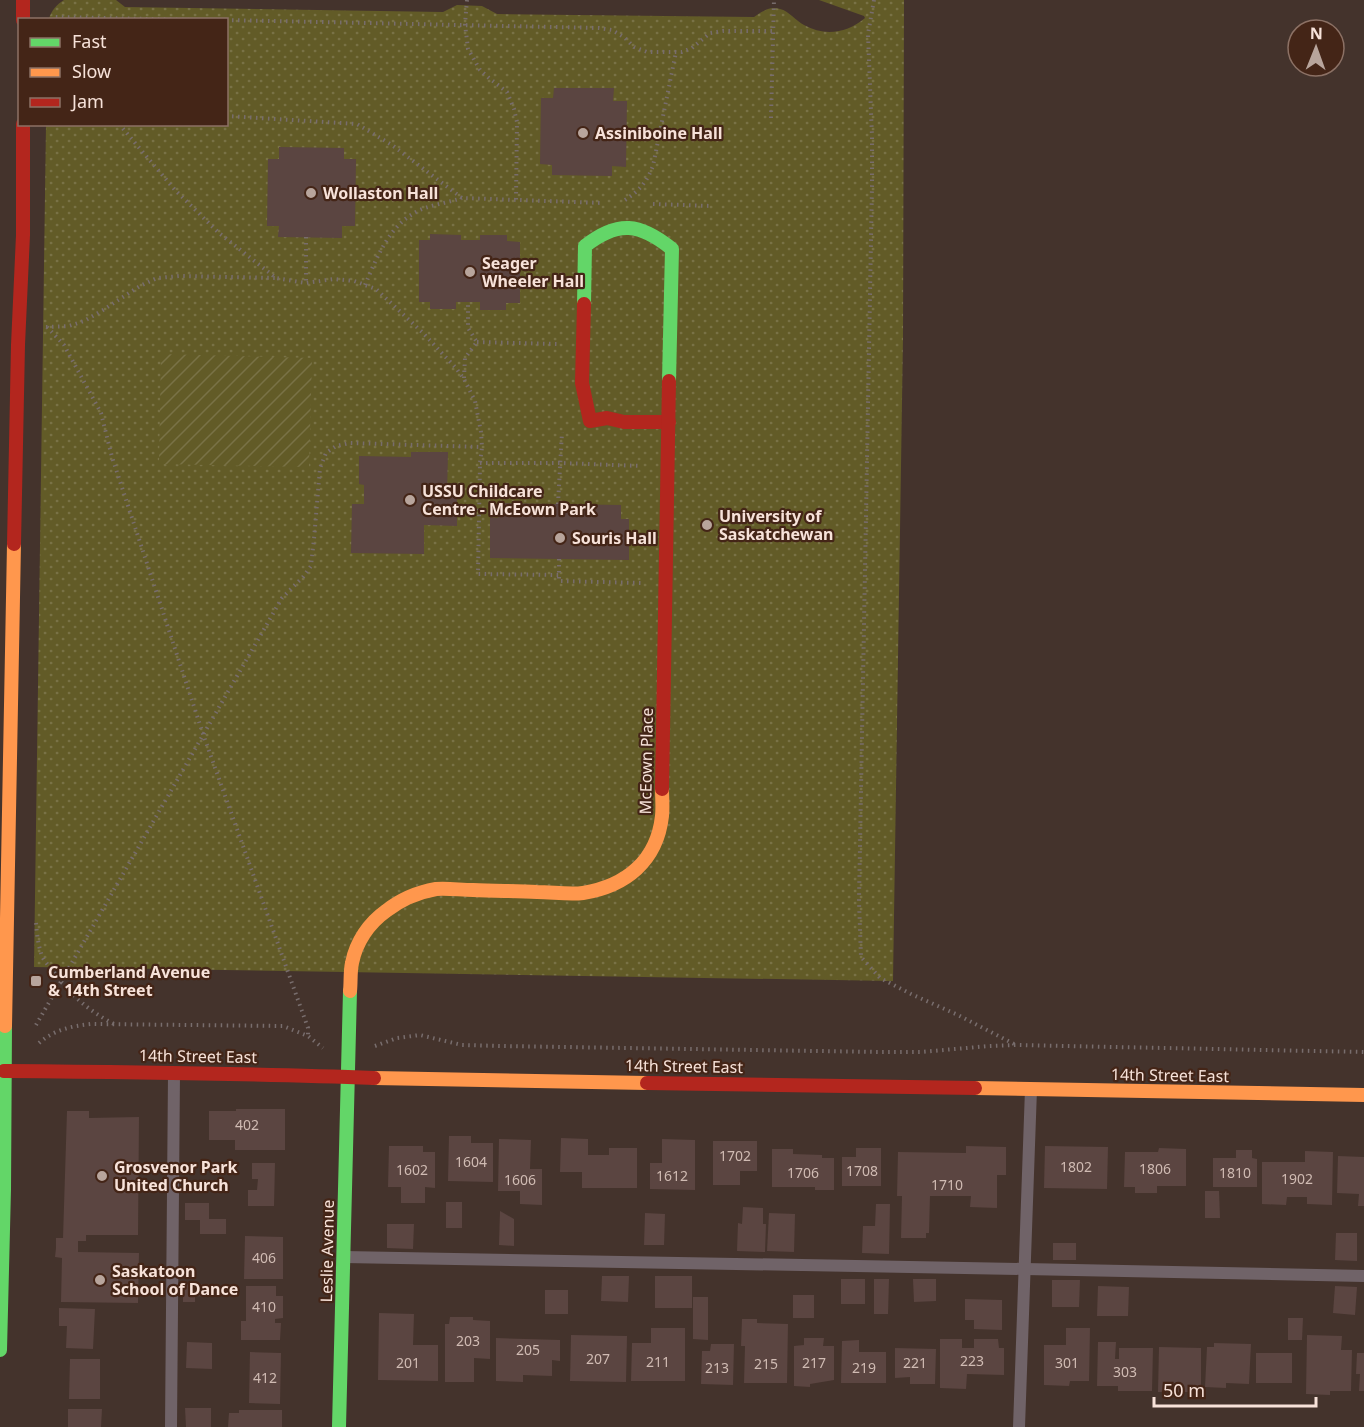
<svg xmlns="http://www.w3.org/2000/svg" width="1364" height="1427" viewBox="0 0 1364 1427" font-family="'Noto Sans',sans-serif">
  <defs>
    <pattern id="grass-dots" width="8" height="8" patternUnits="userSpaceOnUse" patternTransform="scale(1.5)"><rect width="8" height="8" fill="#625b27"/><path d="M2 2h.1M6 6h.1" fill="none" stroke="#797246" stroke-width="1.8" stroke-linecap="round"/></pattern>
    <pattern id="garden-furrows" width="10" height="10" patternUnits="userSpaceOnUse" patternTransform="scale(1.5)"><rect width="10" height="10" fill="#625b27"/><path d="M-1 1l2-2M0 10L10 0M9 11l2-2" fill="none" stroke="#797246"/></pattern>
  </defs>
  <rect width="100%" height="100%" fill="#44332c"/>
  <path fill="url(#grass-dots)" d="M64,0H116L125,7L443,12L457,5L482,6L497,14L754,17C763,11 770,6 780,9C789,11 796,21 804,25C825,37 847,33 865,18L864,16L819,0H904L903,337L893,981L34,967L46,125L226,124V20L49,19C51,11 57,4 64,0Z"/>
  <path fill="url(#garden-furrows)" d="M161,354L312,358L309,467L159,464Z"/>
  <g fill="#5b4541">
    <path d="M554,88H614L613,101H627L626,167L612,166V176L552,175V165L540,164L541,98H553Z"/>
    <path d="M279,147L344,148V159H356L355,226H342V238L278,237L279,226H267L268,159H279Z"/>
    <path d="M430,234L461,235V240H480V235H507V241L520,242V303H506V310H480V302H456V309H430V302H419V240H430Z"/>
    <path d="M411,452H448L447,496H457V526L424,525V554L351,553L352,504H364V485L359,484V456L411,457Z"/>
    <path d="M498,503L621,505V519H629V560L490,558V517L498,518Z"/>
    <path d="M236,1109H285V1150H235V1140H209V1111H236Z"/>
    <path d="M67,1111H89V1118L139,1117L138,1235H86V1241H78V1252L139,1253L138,1303L61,1302L62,1258L55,1257L56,1248V1238H63Z"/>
    <path d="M449,1136H471V1143H493V1182L448,1181Z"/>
    <path d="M561,1138L588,1139V1155H609V1148H637V1188H582V1172H560Z"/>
    <path d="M499,1139L531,1140L530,1169H542V1205L520,1204V1191H498Z"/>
    <path d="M662,1139L695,1140V1190L650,1189V1163H662Z"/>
    <path d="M713,1141H757V1171H740V1185H713Z"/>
    <path d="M389,1146H423V1152H435V1188L425,1187V1203H401V1187H388Z"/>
    <path d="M966,1146L1006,1147V1175H997V1208L970,1207L971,1196H930L929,1233H926V1238H901L902,1196H897L898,1152L966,1153Z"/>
    <path d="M1045,1146L1108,1147L1107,1189L1044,1188Z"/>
    <path d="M856,1148H881V1186H842V1157H856Z"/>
    <path d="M1159,1148L1186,1149V1186H1157V1193H1135V1187H1124L1125,1152H1158Z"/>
    <path d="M772,1149H793V1154L822,1155V1158H834V1190H815V1187H772Z"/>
    <path d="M1236,1150H1252V1158L1257,1159V1187H1213V1158H1236Z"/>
    <path d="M1305,1151L1333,1152L1332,1205L1307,1204V1197H1287L1286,1205L1262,1204V1162H1305Z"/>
    <path d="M1338,1156L1364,1157V1206H1358L1359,1194L1337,1193Z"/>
    <path d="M252,1163H275L274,1206H248V1190H257L258,1179H252Z"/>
    <path d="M1205,1191H1219L1220,1218H1205Z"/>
    <rect x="446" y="1202" width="16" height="26"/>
    <path d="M185,1203H209V1219H226V1234H200V1220H185Z"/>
    <path d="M876,1204H890L889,1254L862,1253L863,1226H875Z"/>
    <path d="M743,1207L763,1208V1224H766L765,1252L737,1251L738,1223L742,1224Z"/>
    <path d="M500,1211L514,1219V1246L499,1245Z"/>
    <path d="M645,1213L665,1214L664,1245H644Z"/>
    <path d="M769,1213L795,1214L794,1252L767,1251Z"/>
    <path d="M387,1224H414L413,1249L387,1248Z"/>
    <path d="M1336,1233H1357V1261L1335,1260Z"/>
    <path d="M245,1236L283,1237V1279H244Z"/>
    <rect x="1053" y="1243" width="23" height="17"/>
    <path d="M602,1276H629L628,1302L601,1301Z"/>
    <rect x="655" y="1276" width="37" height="32"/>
    <rect x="841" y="1279" width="24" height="25"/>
    <path d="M874,1279H889L888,1314H874Z"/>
    <path d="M913,1279H936V1301L914,1302Z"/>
    <path d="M1052,1280H1080L1079,1307H1052Z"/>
    <path d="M183,1284H209V1297L195,1296V1302H183Z"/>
    <path d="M246,1286H276V1296H283V1318L275,1319V1323H281L280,1340H241V1321H246Z"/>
    <path d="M1098,1286L1129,1287L1128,1316H1097Z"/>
    <path d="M1335,1286L1357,1287L1355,1315L1333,1313Z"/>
    <rect x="545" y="1290" width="23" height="24"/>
    <rect x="793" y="1295" width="21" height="23"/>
    <path d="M693,1297H708V1340L693,1339Z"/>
    <path d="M965,1299L1002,1300V1330L974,1329V1320H965Z"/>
    <path d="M59,1308L95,1309L93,1349L66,1348L67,1326H59Z"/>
    <path d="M379,1313L414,1314L413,1345H438V1381L378,1380Z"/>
    <path d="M450,1317H473V1320L490,1321V1359L474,1358V1382H445V1324H449Z"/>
    <path d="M1288,1318H1303L1302,1340H1288Z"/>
    <path d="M742,1319H757V1323L788,1324L787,1383H744L745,1346H741Z"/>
    <path d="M651,1328H685V1381H631L632,1343H651Z"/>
    <path d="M1066,1328H1090L1089,1381H1070L1069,1386L1044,1385V1345H1066Z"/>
    <path d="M571,1335L627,1336L626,1382L570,1381Z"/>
    <path d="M1307,1335L1342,1336L1341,1350H1352L1351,1391H1330V1395L1306,1394Z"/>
    <path d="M496,1338L560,1340V1361L552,1360V1376L523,1375V1382L496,1381Z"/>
    <path d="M804,1338H824L823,1346H834V1380L810,1384V1387L794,1386V1346L804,1345Z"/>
    <path d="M940,1339H962V1348H974V1339H998L999,1348H1004V1375L967,1374L966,1389L940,1388Z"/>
    <path d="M859,1340V1352H886V1383H841L842,1341Z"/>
    <path d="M187,1342L212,1343V1369L186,1368Z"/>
    <path d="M1098,1342H1116L1115,1359H1119V1348H1153L1152,1391H1118V1386H1097Z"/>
    <path d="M1214,1343L1251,1344L1249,1384L1226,1383V1388L1205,1387L1207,1347H1214Z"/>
    <path d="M711,1344H734L733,1385L701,1384L702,1351H710Z"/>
    <path d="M1159,1347L1201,1348V1392H1158Z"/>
    <path d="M895,1348L936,1349L935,1384H910V1377L895,1378Z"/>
    <path d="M250,1352L281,1353L280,1404L249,1403Z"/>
    <rect x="1256" y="1353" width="36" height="30"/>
    <path d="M1357,1353H1364V1391H1359L1360,1374H1356Z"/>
    <path d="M70,1359H100V1399H69Z"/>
    <path d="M185,1408H211V1427H186Z"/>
    <path d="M68,1409H102L101,1427H68Z"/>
    <path d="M239,1410H282V1427H228L229,1413H239Z"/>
  </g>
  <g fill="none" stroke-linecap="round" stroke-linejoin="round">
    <g stroke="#786d6d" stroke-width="4" stroke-dasharray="1.5 4.5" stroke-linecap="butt">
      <path d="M467,0L465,24L468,49L480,70L489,78L507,92L514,109L517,122L516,200"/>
      <path d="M874,0L868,34L872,137V184L859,901L861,957L880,978L911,994L958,1015L1016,1045"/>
      <path d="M54,20L53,17L195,20"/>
      <path d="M226,20L599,28L612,30L624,37L634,47L647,52H682L692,48L710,33L723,31H773"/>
      <path d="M226,116L357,124L392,145L462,198L603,203"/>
      <path d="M771,118L774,0"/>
      <path d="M119,124L175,190L219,233L276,278L306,283L334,279L354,281L376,289L422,332L456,368L464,379L475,401L481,432L482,447L480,463L478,574L559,575"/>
      <path d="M625,200C640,190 646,183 653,166L676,52"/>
      <path d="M653,204L712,206"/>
      <path d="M306,237V283"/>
      <path d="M365,285C378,255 391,220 425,208C437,204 450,202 462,198"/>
      <path d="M46,327L69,326L84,321L103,310L140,286L157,278L180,276L275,278"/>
      <path d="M47,327L64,345L101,413L112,457L203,734L308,1028V1036"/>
      <path d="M477,342L557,344"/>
      <path d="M464,378L465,358L477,342L468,328V302"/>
      <path d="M480,463H561L641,466"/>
      <path d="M558,504L562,432"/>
      <path d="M559,559V581L641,583"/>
      <path d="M36,923C37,934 38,945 42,956C44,961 49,966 53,971C69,994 89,1011 114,1024"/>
      <path d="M36,1025L282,598L303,577L311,566L314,539L320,468L326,453L336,446L350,443L482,447"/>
      <path d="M39,1043C54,1030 71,1026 91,1024L283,1026L308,1036L323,1048"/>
      <path d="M375,1046L397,1038L420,1035L462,1045L501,1046L880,1052H921L989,1046L1016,1045L1364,1052"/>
    </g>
    <g stroke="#706368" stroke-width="12">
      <path d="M344,1257L1025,1269L1364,1276"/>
      <path d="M171,1427L174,1074"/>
      <path d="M1019,1427L1031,1089"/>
    </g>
    <g stroke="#63d668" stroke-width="14">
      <path d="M584,304L585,246C618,220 640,223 672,249L669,381"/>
      <path d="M0,1350L4,1189L5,1026"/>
      <path d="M339,1427L350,991"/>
    </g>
    <g stroke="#ff974d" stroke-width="14">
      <path d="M350,991C351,982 350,972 352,963C356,942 369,923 386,911C400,900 419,892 436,889C448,888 461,890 473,890C494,891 516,891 537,892C552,892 569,895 583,893C626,886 657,861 662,816C663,807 662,798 662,789"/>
      <path d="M5,1026L14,544"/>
      <path d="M374,1078L647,1083"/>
      <path d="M975,1088L1364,1095"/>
    </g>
    <g stroke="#b3261e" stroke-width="14">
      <path d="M23,0V20"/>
      <path d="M584,304L582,383L590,421L607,418L624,422H669"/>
      <path d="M14,544L18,345L23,235V124"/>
      <path d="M662,789L669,381"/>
      <path d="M4,1071C127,1072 251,1073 374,1078"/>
      <path d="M647,1083L975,1088"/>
    </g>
  </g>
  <g fill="#b8a59c" stroke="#442517" stroke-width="2">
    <circle cx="583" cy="133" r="6"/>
    <circle cx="311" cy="193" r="6"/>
    <circle cx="470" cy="272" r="6"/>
    <circle cx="410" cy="500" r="6"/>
    <circle cx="707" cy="525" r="6"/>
    <circle cx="560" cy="538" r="6"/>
    <rect x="30" y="975" width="12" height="12" rx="3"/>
    <circle cx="102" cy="1176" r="6"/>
    <circle cx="100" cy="1280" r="6"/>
  </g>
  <g text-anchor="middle" stroke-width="4.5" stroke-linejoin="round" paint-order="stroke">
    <g font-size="14" fill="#d0bbb3">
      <text x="247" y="1130">402</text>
      <text x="735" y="1161">1702</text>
      <text x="471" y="1167">1604</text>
      <text x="1076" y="1172">1802</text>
      <text x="1155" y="1174">1806</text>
      <text x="412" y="1175">1602</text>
      <text x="862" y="1176">1708</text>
      <text x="803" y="1178">1706</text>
      <text x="1235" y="1178">1810</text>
      <text x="672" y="1181">1612</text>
      <text x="1297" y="1184">1902</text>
      <text x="520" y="1185">1606</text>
      <text x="947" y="1190">1710</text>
      <text x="264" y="1263">406</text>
      <text x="264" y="1312">410</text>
      <text x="468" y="1346">203</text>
      <text x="528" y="1355">205</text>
      <text x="598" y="1364">207</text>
      <text x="972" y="1366">223</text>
      <text x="658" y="1367">211</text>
      <text x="408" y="1368">201</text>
      <text x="814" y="1368">217</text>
      <text x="915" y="1368">221</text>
      <text x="1067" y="1368">301</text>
      <text x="766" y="1369">215</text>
      <text x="717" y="1373">213</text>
      <text x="864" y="1373">219</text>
      <text x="1125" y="1377">303</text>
      <text x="265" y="1383">412</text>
    </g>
    <g font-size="16" font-weight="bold" fill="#f7e2d9" stroke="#442517" text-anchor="start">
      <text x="595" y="139">Assiniboine Hall</text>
      <text x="323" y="199">Wollaston Hall</text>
      <text x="482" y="269">Seager<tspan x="482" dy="18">Wheeler Hall</tspan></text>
      <text x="422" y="497">USSU Childcare<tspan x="422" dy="18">Centre - McEown Park</tspan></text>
      <text x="719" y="522">University of<tspan x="719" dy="18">Saskatchewan</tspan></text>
      <text x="572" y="544">Souris Hall</text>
      <text x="48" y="978">Cumberland Avenue<tspan x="48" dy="18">&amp; 14th Street</tspan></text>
      <text x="114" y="1173">Grosvenor Park<tspan x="114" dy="18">United Church</tspan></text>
      <text x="112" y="1277">Saskatoon<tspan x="112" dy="18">School of Dance</tspan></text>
    </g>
    <g font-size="16" fill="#f7e2d9" stroke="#442517">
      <text transform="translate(646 761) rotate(-89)" y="6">McEown Place</text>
      <text transform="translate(198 1056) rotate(1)" y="6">14th Street East</text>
      <text transform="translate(684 1066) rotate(1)" y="6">14th Street East</text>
      <text transform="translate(1170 1075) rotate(1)" y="6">14th Street East</text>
      <text transform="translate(327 1251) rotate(-89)" y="6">Leslie Avenue</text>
    </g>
  </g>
  <rect x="18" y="18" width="210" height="108" fill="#442517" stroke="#8c7165" stroke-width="1.5"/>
  <rect x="30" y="38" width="30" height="9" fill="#63d668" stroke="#8c7165" stroke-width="1.5"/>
  <text x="72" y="48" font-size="18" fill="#f7e2d9">Fast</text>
  <rect x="30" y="68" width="30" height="9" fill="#ff974d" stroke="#8c7165" stroke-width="1.5"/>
  <text x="72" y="78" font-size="18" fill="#f7e2d9">Slow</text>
  <rect x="30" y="98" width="30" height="9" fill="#b3261e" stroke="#8c7165" stroke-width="1.5"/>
  <text x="72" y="108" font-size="18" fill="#f7e2d9">Jam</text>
  <g transform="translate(1316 48) rotate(1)"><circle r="28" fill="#442517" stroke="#8c7165" stroke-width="1.5"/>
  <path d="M0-4.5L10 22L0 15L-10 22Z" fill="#b8a59c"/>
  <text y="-9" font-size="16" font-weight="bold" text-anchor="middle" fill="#f7e2d9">N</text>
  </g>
  <path d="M1154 1397v9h162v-9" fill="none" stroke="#f7e2d9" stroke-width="3"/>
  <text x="1163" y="1397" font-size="18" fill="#f7e2d9" stroke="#442517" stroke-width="4.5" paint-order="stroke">50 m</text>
</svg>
